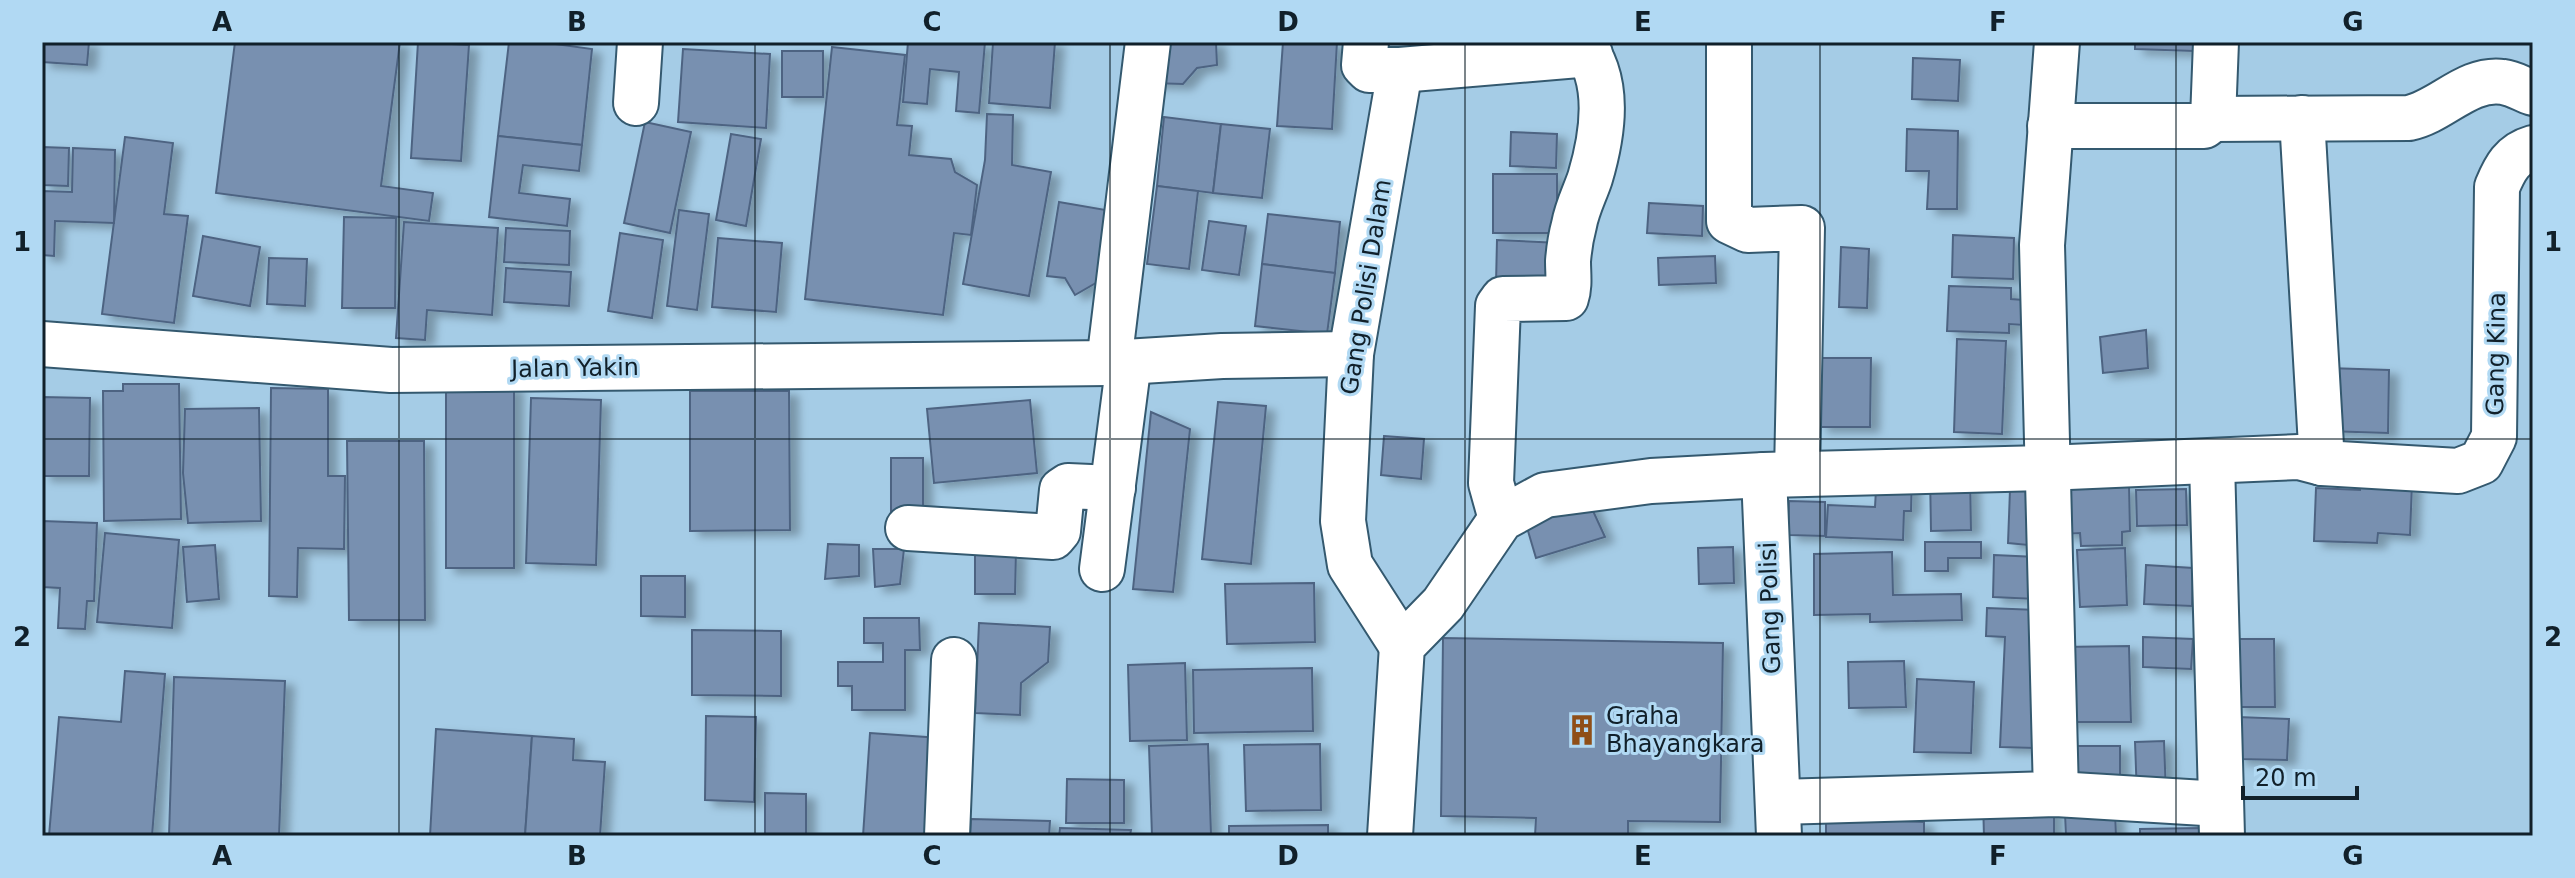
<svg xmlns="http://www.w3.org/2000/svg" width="2575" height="878" viewBox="0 0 2575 878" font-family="'DejaVu Sans',sans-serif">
  <defs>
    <filter id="shadow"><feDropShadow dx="9" dy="5" stdDeviation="4" flood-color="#0004"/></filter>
  </defs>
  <rect width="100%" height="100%" fill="#a5cce6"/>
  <g fill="#7890b0" stroke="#4e6482" stroke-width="2" filter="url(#shadow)">
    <path d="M42,42H89L87,65L42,62Z"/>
    <path d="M235,42H400L381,186L433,193L429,221L216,193Z"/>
    <path d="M418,42L469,45L461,161L411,158Z"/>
    <path d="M509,42H541L592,49L582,145L498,136Z"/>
    <path d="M908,42H985L979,113L956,111L959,72L930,69L927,104L903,102Z"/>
    <path d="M993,42H1055L1050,108L989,103Z"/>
    <path d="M1156,42H1216L1217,65L1197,68L1183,84L1150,83Z"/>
    <path d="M1283,42H1337L1332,129L1277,126Z"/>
    <path d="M2135,42H2194V51L2135,49Z"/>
    <path d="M832,47L905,55L897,125L912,126L909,155L951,159L955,172L977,185L971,235L954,233L943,315L805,299Z"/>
    <path d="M683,49L770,54L766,128L678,122Z"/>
    <rect x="782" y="51" width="41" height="46"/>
    <path d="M1913,58L1960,60L1958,101L1912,99Z"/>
    <path d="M987,114L1013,115L1012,165L1051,172L1029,296L963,284L985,160Z"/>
    <path d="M1164,117L1221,124L1213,193L1157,186Z"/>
    <path d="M645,122L691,132L670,233L624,223Z"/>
    <path d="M1221,124L1270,129L1262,198L1213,193Z"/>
    <path d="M1907,129L1958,131L1957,209H1927L1929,171H1906Z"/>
    <path d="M1511,132L1557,134L1556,168L1510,166Z"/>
    <path d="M731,134L761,139L746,226L716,220Z"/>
    <path d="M498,136L582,145L579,171L523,165L519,193L570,199L567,226L489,217Z"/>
    <path d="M125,137L173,143L164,214L188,216L174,323L102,314Z"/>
    <path d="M42,147L69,148L68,186L42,185Z"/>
    <path d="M73,148L115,150L114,223L55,221L54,256L42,255V191L72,192Z"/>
    <rect x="1493" y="174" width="64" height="59"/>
    <path d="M1157,186L1198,191L1189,269L1147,264Z"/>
    <path d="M1059,202L1123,213L1112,280L1096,283L1075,295L1065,278L1047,276Z"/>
    <path d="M1649,203L1703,206L1702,236L1647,233Z"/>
    <path d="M679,210L709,214L697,310L667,306Z"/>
    <path d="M1268,214L1340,222L1335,273L1262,264Z"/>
    <path d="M344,217L396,218L395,308H342Z"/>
    <path d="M1209,221L1246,226L1239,275L1202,270Z"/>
    <path d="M404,222L498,228L492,315L427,310L425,340L396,338Z"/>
    <path d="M506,228L570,231L569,265L504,262Z"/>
    <path d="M620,233L663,240L652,318L608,311Z"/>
    <path d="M1953,235L2014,238L2013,279L1952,277Z"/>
    <path d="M203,236L260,247L250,306L193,296Z"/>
    <path d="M718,238L782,243L776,312L712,307Z"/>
    <path d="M1497,240L1560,243L1558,286L1496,283Z"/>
    <path d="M1841,247L1869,249L1867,308L1839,307Z"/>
    <path d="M1715,256L1716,283L1659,285L1658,258Z"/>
    <path d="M269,258L307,259L305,306L267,304Z"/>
    <path d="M1262,264L1335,273L1327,334L1255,326Z"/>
    <path d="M506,268L571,272L569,306L504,302Z"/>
    <path d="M1949,286L2011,288V299L2024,300V325L2009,324V333L1947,331Z"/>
    <path d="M2146,330L2148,368L2103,373L2100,337Z"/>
    <path d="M1957,339L2006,341L2002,434L1954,432Z"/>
    <path d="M1820,358H1871L1870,427H1819Z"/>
    <path d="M2328,368L2389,370L2388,433L2325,431Z"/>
    <path d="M123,384H179L181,519L104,521L103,391H123Z"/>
    <rect x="446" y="386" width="68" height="182"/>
    <path d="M271,388L328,389V476H345L344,549L298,548L297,597L269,596Z"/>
    <path d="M690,391H789L790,530L690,531Z"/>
    <path d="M42,397L90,398L89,476H42Z"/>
    <path d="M531,398L601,400L596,565L526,563Z"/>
    <path d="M1030,400L1037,473L934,483L927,409Z"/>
    <path d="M1218,402L1266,406L1251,564L1202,559Z"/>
    <path d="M259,408L261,521L188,523L183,473L185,409Z"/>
    <path d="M1151,412L1190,429L1173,592L1133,589Z"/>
    <path d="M1384,436L1424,439L1421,479L1381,475Z"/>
    <path d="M347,441H424L425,620H349Z"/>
    <rect x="891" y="458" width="32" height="54"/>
    <path d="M1877,472L1912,474L1911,511H1904L1903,540L1826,537L1828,505L1875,507Z"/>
    <path d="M1930,474H1970L1971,530L1931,531Z"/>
    <path d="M2360,480L2412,483L2410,535L2378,533L2377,543L2314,541L2316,488L2360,490Z"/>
    <path d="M2129,485L2130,531L2122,532V545L2081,546L2080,533L2062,534L2060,488Z"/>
    <path d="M2186,489L2187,525L2137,526L2136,490Z"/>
    <path d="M2010,490L2031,491L2028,545L2008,543Z"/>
    <path d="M1588,500L1605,537L1536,558L1523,514Z"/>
    <path d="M1789,501L1825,502V536L1788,535Z"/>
    <path d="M42,521L97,523L94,601H87L85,629L58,628L60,588L42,587Z"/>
    <path d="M105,533L179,540L172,628L97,622Z"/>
    <path d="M1925,542H1981V558H1948V571H1925Z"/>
    <path d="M828,544L859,545V576L825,579Z"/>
    <path d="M215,545L219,599L187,602L183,547Z"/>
    <path d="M1733,547L1734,583L1699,584L1698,548Z"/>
    <path d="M2125,548L2127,605L2080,607L2077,550Z"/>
    <path d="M873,549H904L900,584L875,587Z"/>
    <path d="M975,551H1016L1015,594H975Z"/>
    <path d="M1892,552L1893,595L1961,594L1962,620L1870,622V614L1814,615V554Z"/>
    <path d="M1994,555L2037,557L2036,599L1993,597Z"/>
    <path d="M2146,565L2193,568L2192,606L2144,604Z"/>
    <path d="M641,576H685V617L641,616Z"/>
    <path d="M1314,583L1315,642L1227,644L1225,584Z"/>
    <path d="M1987,608L2041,610L2035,748L2000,747L2005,637L1986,636Z"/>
    <path d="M864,618H919L920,650H905V710H852V686H838V662H883V643H864Z"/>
    <path d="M979,623L1050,627L1048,662L1021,683L1020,715L975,713Z"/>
    <path d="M692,630L781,631V696L692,695Z"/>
    <path d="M2143,637L2193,639L2191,669L2143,667Z"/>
    <path d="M1443,638L1723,643L1720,822L1628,821V836H1535L1536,818L1441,816Z"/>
    <path d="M2235,639H2274L2275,707H2235Z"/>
    <path d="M2129,646L2131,722H2063L2061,647Z"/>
    <path d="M1904,661L1906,707L1849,708L1848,662Z"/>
    <path d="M1185,663L1187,740L1130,741L1128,665Z"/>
    <path d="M1312,668L1313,731L1194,733L1193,670Z"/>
    <path d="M125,671L165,674L152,836H49L59,717L121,722Z"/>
    <path d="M174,677L285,681L279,836H169Z"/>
    <path d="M1917,679L1974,682L1971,753L1914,752Z"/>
    <path d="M706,716L756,717L754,802L705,800Z"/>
    <path d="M2238,717L2289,719L2287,760L2237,759Z"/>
    <path d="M436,729L532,736L525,836H430Z"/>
    <path d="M870,733L940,738L933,836H863Z"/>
    <path d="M532,736L574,739L573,760L605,762L600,836H525Z"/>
    <path d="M2164,741L2166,795L2137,797L2135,742Z"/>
    <path d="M1208,744L1211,834L1152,836L1149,746Z"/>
    <path d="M1320,744L1321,810L1246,811L1244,745Z"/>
    <rect x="2067" y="746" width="53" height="44"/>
    <path d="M1067,779L1124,780V823H1066Z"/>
    <path d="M765,793L806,794V836H765Z"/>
    <path d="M2054,799V836H1984L1983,800Z"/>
    <path d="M2115,812L2116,836H2066L2065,814Z"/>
    <path d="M1826,818L1924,822V836H1826Z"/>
    <path d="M971,819L1050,821L1049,836H970Z"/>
    <path d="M1328,825V836H1229V826Z"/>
    <path d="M1060,828L1131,830L1130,836H1059Z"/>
    <path d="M2199,828V836H2140V829Z"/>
  </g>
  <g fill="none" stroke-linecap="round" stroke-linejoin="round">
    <defs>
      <g id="minor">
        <path d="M1366,42L1364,65L1369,70H1400L1351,354L1343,521L1350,565L1402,646"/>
        <path d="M1729,42V221L1748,230L1802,228L1797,474"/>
        <path d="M1400,70L1590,54"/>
        <path d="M636,103L640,42"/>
        <path d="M2302,118L2322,463"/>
        <path d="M2213,119L2409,118C2442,111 2467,77 2503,82C2513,83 2524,90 2533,93"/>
        <path d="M2050,126H2204L2213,119L2216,42"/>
        <path d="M42,344L391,370L1109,363L1222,356L1351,354"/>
        <path d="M1109,363L1148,42"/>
        <path d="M2212,462L2222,836"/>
        <path d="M1764,475L1779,836"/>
        <path d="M1501,519L1491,483L1498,306L1503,299L1566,298C1570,286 1568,274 1568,261C1569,249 1571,236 1574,225C1577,208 1585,193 1590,178C1603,134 1612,79 1580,42"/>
        <path d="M908,528L1053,537L1058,531L1062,490L1068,486L1113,488"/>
        <path d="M1102,569L1129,361"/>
        <path d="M2056,794L2042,245L2057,42"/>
        <path d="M1778,802L2056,794L2221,804"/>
        <path d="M947,836L954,660"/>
        <path d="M1390,836L1402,646L1443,604L1501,519L1545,495L1651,481L1764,475L2046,468L2299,457L2322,463L2458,471L2481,462L2494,437L2497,187C2505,168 2512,154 2533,148"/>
      </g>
    </defs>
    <use href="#minor" stroke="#34596f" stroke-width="48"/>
    <use href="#minor" stroke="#fff" stroke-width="44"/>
  </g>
  <path fill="none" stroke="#11202a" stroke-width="2" stroke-opacity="0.55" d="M399,42V836M755,42V836M1110,42V836M1465,42V836M1820,42V836M2176,42V836M42,439H2533"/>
  <defs>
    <symbol id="building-bare" viewBox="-9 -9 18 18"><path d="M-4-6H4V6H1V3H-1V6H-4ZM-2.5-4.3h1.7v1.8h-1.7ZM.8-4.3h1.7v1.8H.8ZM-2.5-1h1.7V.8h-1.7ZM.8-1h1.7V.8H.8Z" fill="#8f4f18" stroke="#b1d9f3" stroke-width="2.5" paint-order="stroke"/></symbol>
  </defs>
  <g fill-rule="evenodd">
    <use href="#building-bare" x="1560" y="708" width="44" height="44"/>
  </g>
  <g text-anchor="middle" stroke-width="6" stroke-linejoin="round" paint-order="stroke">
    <g font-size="24" fill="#11202a" stroke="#b1d9f3">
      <text transform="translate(1366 287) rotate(-81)" y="8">Gang Polisi Dalam</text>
      <text transform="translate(2496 354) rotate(-89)" y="8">Gang Kina</text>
      <text transform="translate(575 368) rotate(-1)" y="8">Jalan Yakin</text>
      <text transform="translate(1770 608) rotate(-92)" y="8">Gang Polisi</text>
    </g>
    <g font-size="24" fill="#11202a" stroke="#b1d9f3" text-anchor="start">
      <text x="1606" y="724">Graha<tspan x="1606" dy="28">Bhayangkara</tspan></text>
    </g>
  </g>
  <rect width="2575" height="878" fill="none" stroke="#b1d9f3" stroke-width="88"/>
  <path d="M2243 786v12h114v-12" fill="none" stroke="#11202a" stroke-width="4"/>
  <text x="2255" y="786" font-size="24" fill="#11202a" stroke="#b1d9f3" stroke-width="6" paint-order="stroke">20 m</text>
  <rect x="44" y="44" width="2487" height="790" fill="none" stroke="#11202a" stroke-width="3"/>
  <g font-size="26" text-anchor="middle" font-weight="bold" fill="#11202a">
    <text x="222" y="31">A</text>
    <text x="577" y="31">B</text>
    <text x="932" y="31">C</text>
    <text x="1288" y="31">D</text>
    <text x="1643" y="31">E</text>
    <text x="1998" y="31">F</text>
    <text x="2353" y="31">G</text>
    <text x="22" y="251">1</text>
    <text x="2553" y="251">1</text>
    <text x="22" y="646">2</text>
    <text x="2553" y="646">2</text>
    <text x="222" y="865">A</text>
    <text x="577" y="865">B</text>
    <text x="932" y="865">C</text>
    <text x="1288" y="865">D</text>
    <text x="1643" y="865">E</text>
    <text x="1998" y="865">F</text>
    <text x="2353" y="865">G</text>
  </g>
</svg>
